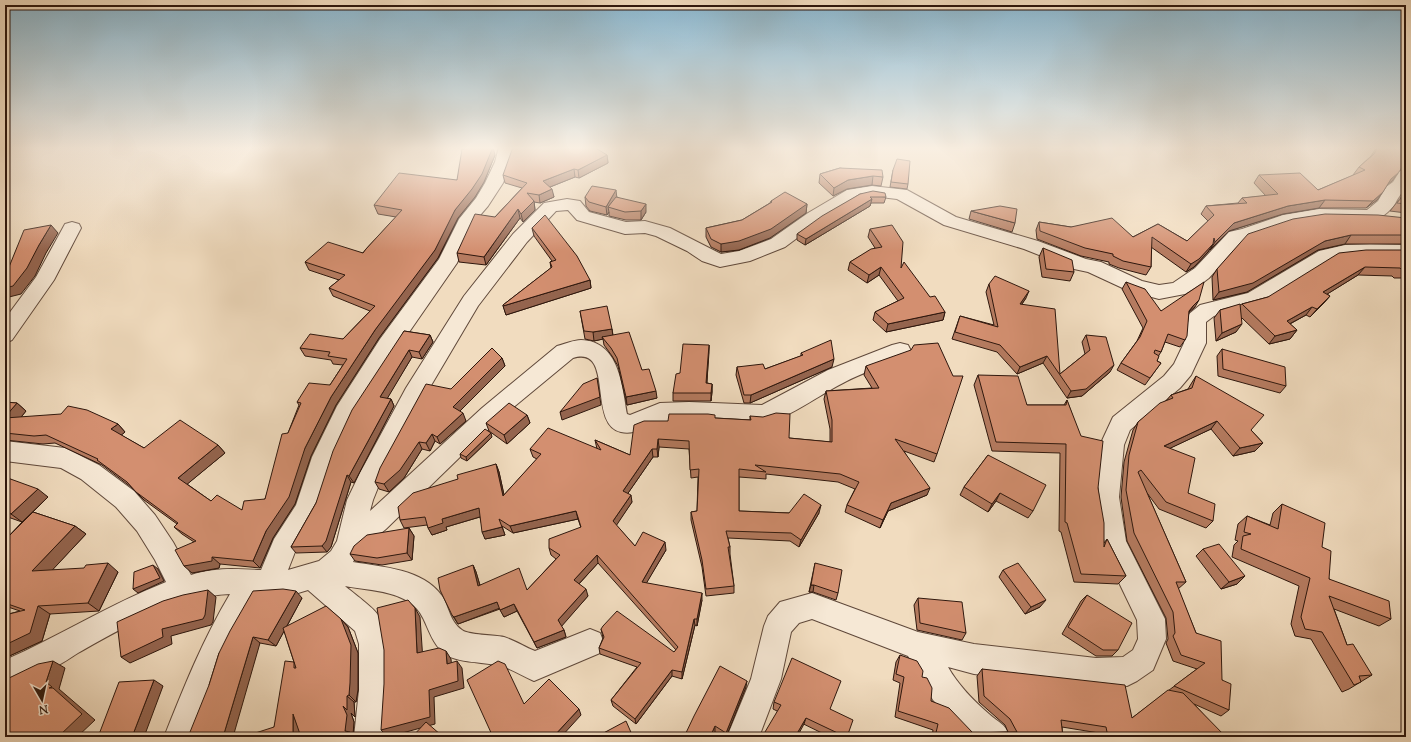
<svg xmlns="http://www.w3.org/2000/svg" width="1411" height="742" viewBox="0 0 1411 742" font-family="'Sorts Mill Goudy',serif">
  <rect width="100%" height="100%" fill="#f1dcbf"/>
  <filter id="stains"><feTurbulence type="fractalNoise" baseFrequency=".005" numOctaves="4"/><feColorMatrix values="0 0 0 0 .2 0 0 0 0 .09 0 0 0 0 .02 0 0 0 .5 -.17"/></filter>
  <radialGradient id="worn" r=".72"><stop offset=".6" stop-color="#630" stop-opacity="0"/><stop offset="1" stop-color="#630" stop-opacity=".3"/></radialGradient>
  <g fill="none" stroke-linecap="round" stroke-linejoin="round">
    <defs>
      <g id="street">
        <path d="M499,147H515L511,162L503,183L488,206L476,220L457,263L396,351L355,416L336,457L320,509L295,552L288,570L319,561L331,551L337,541L347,500L360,473L406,388L464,296L513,234L544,203L567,199L580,201L589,212L626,222L645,221L670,228L721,254L739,251L771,239L808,213L847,190L872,186L907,190L956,217L1038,241L1086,259L1101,262L1142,281L1159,285L1173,283L1195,268L1229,232L1242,229L1283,215L1319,209L1367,210L1378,201L1386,187L1393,182L1400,171L1406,170V189C1400,194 1398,198 1395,204C1390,212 1379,219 1371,222L1319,221L1287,226L1242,241L1209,278L1201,284L1185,294L1159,299L1129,291L1088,272L1074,269L1024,249L944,225L897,199L872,196L858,199L820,221L785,247L750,261L720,267L702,261L687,251L656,236L645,233L625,234L577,220L568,210L556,211L527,242L478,306L423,399L383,475L373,500L370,511L482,408L557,346C565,344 574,340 581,340C619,341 622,385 627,414L630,415L660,403L689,402L762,405L828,370L892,345L900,343L908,345L911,351L908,357C886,365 863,372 843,383C817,396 793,416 765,423C756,425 746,422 737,422C713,421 689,419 665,421C649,422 638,436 621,432C587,425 615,345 573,358L498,420L386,529L358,552L353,562C383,567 423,569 442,596C449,607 450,622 462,630C468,635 495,635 504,637C514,640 525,647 535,651L590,629L600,633L604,643L600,653L534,681C523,676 512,669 501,666C486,662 456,663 445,654C433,645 429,630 423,618C410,590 371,591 345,586C353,593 373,607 378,615C395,646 388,702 386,737H354L359,690V644L355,631L308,590C291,596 276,597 259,596L236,637L215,682L196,737H164C184,687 202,641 230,594C177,596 124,627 78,653C70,658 63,663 55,667C39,676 22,683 5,690V660C60,636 110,604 166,582L155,560L137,531L116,507L81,479L61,468L5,461V441L65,448L99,465L134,491L155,515L173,542L191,575C217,567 235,569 261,570L274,539L296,505L312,457L337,406L380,339L439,259L459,219L476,198L485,183L495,162Z"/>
        <path d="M72,222L79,224L81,228L54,280L12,340L5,343V319L36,277L65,224Z"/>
        <path d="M1370,244L1406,245V257C1381,256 1356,255 1332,260L1261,304L1214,316L1206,322V343L1191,375L1180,388L1130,430L1124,445L1119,497L1126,541L1165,619L1166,639L1153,670L1137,681L1127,686L1096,688L974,674L948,667C958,685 974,701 989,714C1000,724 1004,722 1010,737H968L933,700L908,656L812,619L799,623L791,632L781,679L759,737H727L751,679L764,626L768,616L780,602L812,593L918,632L974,644L1096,658L1123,657L1133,650L1138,639L1137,620L1100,543L1093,497L1100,445L1113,417L1164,376L1174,364L1184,343L1186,319L1189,314L1200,305L1248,293L1319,251L1345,245Z"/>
      </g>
    </defs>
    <use href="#street" stroke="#5f483a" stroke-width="2"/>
    <use href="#street" fill="#f6e8d5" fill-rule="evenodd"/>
  </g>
  <g fill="#b57b60" stroke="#2e170d">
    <path d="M1377,147H1406L1401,169L1392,181L1388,184L1377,200L1366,208H1319L1283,214L1229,231L1210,250V249L1208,252L1194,267L1186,272L1151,247V267L1146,275L1119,268L1109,264V262L1081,256L1037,239L1036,230L1039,222L1133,237L1158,224L1187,241L1208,221L1201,214L1206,206L1238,203L1242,198L1266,196L1254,183L1259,175L1318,190L1354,175H1353L1359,167L1371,156Z"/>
    <path d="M495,155L484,182L475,197L458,218L438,258L379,338L336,405L311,456L295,504L273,538L260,568L220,564L219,568L192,573L194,542L182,534L174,527L177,524L144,500L131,487L102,465L55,443L43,444L5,440V402L17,403L26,411L21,417L118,424L125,432L121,435L144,448L218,445L225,453L187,484L211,501L242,510L265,499L288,433L299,405L297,402L330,385L343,365L333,364L331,360L305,356L300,348L343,339L370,311L333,296L329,288L339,280L309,270L305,262L363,253L366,249L396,217L378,214L374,205L457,180Z"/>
    <path d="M607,155L608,163L579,178L575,177L550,187L554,197L540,203L534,202L535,210L523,222L520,218L486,265L459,262L457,253L495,217L522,188L505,183L503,175Z"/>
    <path d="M840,168L883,177L881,186L872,185L847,189L833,196L819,183L820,174Z"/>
    <path d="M893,170L908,184L907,189L890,187Z"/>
    <path d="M1406,191V213L1390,211Z"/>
    <path d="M860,194L886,197L884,203H871L870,206L805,245L797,240V234Z"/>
    <path d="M585,197H617L646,212L641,220H626L609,216V212L607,215L590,211L586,206Z"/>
    <path d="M771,201L807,204L806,213L770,238L739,250L721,252L711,247L706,237V228L742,220L770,203Z"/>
    <path d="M971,211L1015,223L1012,232L969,219Z"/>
    <path d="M1406,218V244H1345L1318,250L1247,292L1213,300L1212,277L1217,269Z"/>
    <path d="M532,228L590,280L591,288L506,315L503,305L551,268L550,262L552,261L534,236Z"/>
    <path d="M870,229L901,268L945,312L943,320L886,332L873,320L875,312L898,301L879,275L867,283L848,270L850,262L875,248L868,237Z"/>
    <path d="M1043,248L1074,272L1070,281L1042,277L1039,257Z"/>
    <path d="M1406,250V278H1394L1392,276L1358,275L1327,294L1330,296L1323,304L1310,317L1306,315L1290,324L1297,330L1290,339L1269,344L1242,318L1236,332L1216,341L1214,318L1220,310L1240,305L1242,304L1268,297Z"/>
    <path d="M1126,282L1161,311L1195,307L1189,312L1185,340L1180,347L1165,342L1161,352L1159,355L1157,361L1161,363L1145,385L1117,370L1121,363L1137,341L1143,328L1122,289Z"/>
    <path d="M989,284L1026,298L1022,304L1060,374L1085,354L1082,342L1086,335L1110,372L1082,396L1067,398L1043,363L1017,374L997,352L952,339L960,316L994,325L986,292Z"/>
    <path d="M580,311L612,329L613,335L642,370L657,398L627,405L618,366L612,356L604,345L603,339L594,341L585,339Z"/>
    <path d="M404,331L430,335L433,342L422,359L412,357L387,398L391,399L394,406L354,483L351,482L331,547L327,552L296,553L291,547L316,503Z"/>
    <path d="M709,345L707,383L712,384V392L711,401H673V393L680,373Z"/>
    <path d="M1222,349L1286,386L1280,393L1218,376L1217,356Z"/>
    <path d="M801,353L832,367L750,403H744L736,375L737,367L765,369L801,356Z"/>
    <path d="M502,358L505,366L460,411L466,421L440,444L435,441L430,451L422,449L404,478L389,492L379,489L375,482L451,389Z"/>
    <path d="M866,366L937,454L934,462L904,451L927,495L888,511L880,528L845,512L847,505L855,489L838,482L766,474V479L739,477V511L789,513H819L799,547L790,541L728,538L730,547V554L734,586V593L706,596L702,567L691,520V512L697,511L698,477L691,478L689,449L659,447L658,457H653L628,493L632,502L616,525L635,546L666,550L646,583L702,600L697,626L695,625L682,679L672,676L636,724L613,706L611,700L637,667L600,654L599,648L603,638L601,629L674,652L676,650L598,563L579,584L588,596L561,626L564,630L566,637L537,648L517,611L504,617L500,609L458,624L452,615L473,565L476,572L480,585L527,590L556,559L551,555L549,548L581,528L578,519L513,533L502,526L505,535L485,539L480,517L446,527L447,530L432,535L427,525L404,528L400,520L458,479L496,464L499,472L504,495L537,459L533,457L530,449H597L595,440L630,455L668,421L715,418L750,420V416L789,438L830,442V429L824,399L826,391L872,388L864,375Z"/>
    <path d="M978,375L1027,405H1064L1067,400L1098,488L1104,543L1107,539L1126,576L1118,584L1074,582L1061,532L1059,531L1060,453L992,451L974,385Z"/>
    <path d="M1196,376L1251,430L1263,443L1255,451L1233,456L1211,429L1170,448L1188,493L1213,521L1206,528L1159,509L1147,493L1186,582L1178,589L1196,633L1222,680L1229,710L1221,716L1194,704L1224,737H1099V733L1062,727L1063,737H932L933,730L895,717L900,683L893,680L896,662L900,655L922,677L931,701L973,733L1008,732L1005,725L979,702L977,676L982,669L1132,718L1197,669L1173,661L1166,643L1168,639L1166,618L1127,541L1121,497L1124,462L1133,430L1138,422L1166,401L1171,395L1188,389L1191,384Z"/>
    <path d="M527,415L530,423L507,444L489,431L486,423Z"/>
    <path d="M492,437L467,461L461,458L460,454Z"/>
    <path d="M988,455L1033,511L1028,518L996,501L988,512L960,495L964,487Z"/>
    <path d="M5,477L48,497L33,512L75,526L86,534L52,570L118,572L99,611L50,614L42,641L5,658V615L20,611L5,606V540L22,522L5,516Z"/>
    <path d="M1282,504L1322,547L1329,579L1391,619L1379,626L1334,609L1347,645L1372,675L1349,689L1342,692L1311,639L1295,636L1291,624L1299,586L1232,557L1234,545L1238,541L1235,540L1238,524L1247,516L1270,525L1273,513Z"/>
    <path d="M409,528L414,536L412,560L382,565L355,561L350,554Z"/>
    <path d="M1203,549L1237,584L1221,589L1196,556Z"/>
    <path d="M815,563L838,593L836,600L813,592H809Z"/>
    <path d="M1003,570L1040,607L1025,614L999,577Z"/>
    <path d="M1087,595L1118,650L1112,656H1096L1062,634L1081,601Z"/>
    <path d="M302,598L287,626L341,619L348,627L358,653V690L356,702H354L355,717L351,713L354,722L353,735L274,727L294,662L284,631L276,646L260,643L209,685L219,653Z"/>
    <path d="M918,598L966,633L962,640L917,630L914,605Z"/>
    <path d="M1406,606V621L1402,609Z"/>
    <path d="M746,687L726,737H724L715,732L684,737Z"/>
    <path d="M774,702L830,709L847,737H830L773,709Z"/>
  </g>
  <g fill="#94644e" stroke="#2e170d">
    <path d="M493,147L495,155L484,182L475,197L458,218L438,258L379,338L336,405L311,456L295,504L273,538L260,568L253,561L266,531L305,448L331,397L375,330L455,210Z"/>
    <path d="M607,155L608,163L579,178L578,170Z"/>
    <path d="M1406,162V165L1399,170L1405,163Z"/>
    <path d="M574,169L575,177L545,189L543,181Z"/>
    <path d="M1398,173L1392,181L1385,186L1391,179Z"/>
    <path d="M873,176L872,185L847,189L833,196L834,188L848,180Z"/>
    <path d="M552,189L554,197L540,203L539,195Z"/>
    <path d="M616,190L617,199L608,207L609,212L607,215L606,207Z"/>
    <path d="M1383,192L1377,200L1366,208L1373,201Z"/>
    <path d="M872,199L870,206L805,245L806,239Z"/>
    <path d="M1325,200L1319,208L1283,214L1229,231L1210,250L1215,242L1234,223L1288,206Z"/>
    <path d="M534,201L535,210L523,222L521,214Z"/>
    <path d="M646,204V212L641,220V211Z"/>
    <path d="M807,204L806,213L770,238L739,250L721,252V244Z"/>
    <path d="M518,209L520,218L486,265L484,257Z"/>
    <path d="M51,225L58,233L46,253L35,276L21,294L5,298V288L39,245Z"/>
    <path d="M1351,235L1345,244L1318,250L1247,292L1213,300L1219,292L1325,241Z"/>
    <path d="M1213,244L1208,252L1194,267L1186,272L1191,264Z"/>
    <path d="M881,267L879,275L867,283L869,275Z"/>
    <path d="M1365,267L1358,275L1316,301L1323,292Z"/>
    <path d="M590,280L591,288L506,315L503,306Z"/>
    <path d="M1029,291L1026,298L1017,311L1020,304Z"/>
    <path d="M1330,296L1323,304L1310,317L1317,309Z"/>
    <path d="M1199,300L1195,307L1188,313L1193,306Z"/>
    <path d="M1312,307L1306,315L1280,329L1287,321Z"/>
    <path d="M945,312L943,320L886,332L888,324Z"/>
    <path d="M1242,324L1236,332L1216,341L1222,333Z"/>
    <path d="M612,329L613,337H602L603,339L594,341L593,332Z"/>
    <path d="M1297,330L1290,339L1269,344L1275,336Z"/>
    <path d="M430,335L433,342L422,359L419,352Z"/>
    <path d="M709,345V353L706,391V383Z"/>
    <path d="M409,350L412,357L384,404L380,397Z"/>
    <path d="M1047,356L1043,363L1017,374L1020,367Z"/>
    <path d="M502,358L505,366L456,415L453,407Z"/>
    <path d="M834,359L832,367L750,403L751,395Z"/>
    <path d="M1114,365L1110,372L1082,396L1067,398L1071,391Z"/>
    <path d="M597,378L601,405L562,420L560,412Z"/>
    <path d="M712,384V392L711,401V393Z"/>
    <path d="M656,391L657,398L627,405L626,397Z"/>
    <path d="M391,399L394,406L354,483L349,476Z"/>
    <path d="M17,403L26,411L13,427L5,420V417Z"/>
    <path d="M463,413L466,421L440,444L437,437Z"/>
    <path d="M527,415L530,423L507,444L504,435Z"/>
    <path d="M1217,421L1211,429L1158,454L1164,446Z"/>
    <path d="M118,424L125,432L119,437L111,429Z"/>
    <path d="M491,433L492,437L467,461L466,457Z"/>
    <path d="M432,434L435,441L430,451L426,443Z"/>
    <path d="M658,439L659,447L658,457L657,449Z"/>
    <path d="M419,442L422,449L404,478L389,492L384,484Z"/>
    <path d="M1263,443L1255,451L1233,456L1240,448Z"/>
    <path d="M218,445L225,453L185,486L178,478Z"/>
    <path d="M652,449L653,457L624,499L623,491Z"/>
    <path d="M496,464L499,472L506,504L503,496Z"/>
    <path d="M347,475L351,482L331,547L327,552L322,546Z"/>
    <path d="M930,488L927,495L888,511L880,528L883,520L891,503Z"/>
    <path d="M38,489L48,497L22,522L11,514Z"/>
    <path d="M1000,493L996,501L988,512L992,504Z"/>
    <path d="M631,495L632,502L614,529L613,521Z"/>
    <path d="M821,505L819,513L799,547L801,540Z"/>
    <path d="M479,508L483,516L446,527L447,530L432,535L428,528L442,519Z"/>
    <path d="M576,511L578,519L513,533L510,526Z"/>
    <path d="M75,526L86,534L44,579L32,571Z"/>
    <path d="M502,527L505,535L485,539L482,532Z"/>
    <path d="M409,528L414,536L412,560L407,553Z"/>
    <path d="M665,542L666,550L643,589L642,582Z"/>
    <path d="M597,555L598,563L576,587L574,580Z"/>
    <path d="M212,557L220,564L219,568L192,573L184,566Z"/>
    <path d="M108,563L118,572L99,611L88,603Z"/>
    <path d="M153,565L158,569L164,581L138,593L133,589Z"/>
    <path d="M473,565L476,572L482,593L478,586Z"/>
    <path d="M1245,576L1237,584L1221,589L1229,582Z"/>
    <path d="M811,585H814L813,592H809Z"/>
    <path d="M586,589L588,596L561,627L558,620Z"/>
    <path d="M208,590L216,597L213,622L211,625L171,636L172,644L130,663L121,657L162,629Z"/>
    <path d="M296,591L302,598L276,646L268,640Z"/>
    <path d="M702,593V600L697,626V619Z"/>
    <path d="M1046,600L1040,607L1025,614L1031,607Z"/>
    <path d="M497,602L500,608L458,624L454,617Z"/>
    <path d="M514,604L517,611L504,617L500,610Z"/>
    <path d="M38,606L50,614L42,641L5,658V645Z"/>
    <path d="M415,608L420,617L423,661L417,653Z"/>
    <path d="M341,619L348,627L358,653V690L356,702L349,695Z"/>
    <path d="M694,619L695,625L682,679V672Z"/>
    <path d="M564,630L566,637L537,648L534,642Z"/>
    <path d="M253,637L260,643L233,737H223Z"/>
    <path d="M446,651L451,659L452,671L447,664Z"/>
    <path d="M53,661L65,668L59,689L95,720L77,737H58L49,688L46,682Z"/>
    <path d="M457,661L462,668L464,688L434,697L435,724L388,737L381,730L429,690Z"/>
    <path d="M672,670V676L636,724L635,719Z"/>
    <path d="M154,680L163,686L144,737H132Z"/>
    <path d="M747,681L746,687L726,737V733Z"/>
    <path d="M347,696L354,702L355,717L351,713L354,722L353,735L355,737H350L345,731L343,706Z"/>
    <path d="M579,709L581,715L561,737H553Z"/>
    <path d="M293,714L302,737H293Z"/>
    <path d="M806,718L804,724L797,737H795Z"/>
    <path d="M715,726V732L712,737H710Z"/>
  </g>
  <g fill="#d38f70" stroke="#2e170d">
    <path d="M493,147L482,174L472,189L455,210L435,250L375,330L331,397L305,448L289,497L266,531L253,561L212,557V561L184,566L175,550L196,541L174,527L178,523L136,492L127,482L97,460L98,459L46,435L34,436L5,433V418L61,414L68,406L87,410L118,424L111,429L144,448L180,420L218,445L178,478L211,501L217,495L242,510L244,501L265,499L282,434L288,433L301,403L297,402L309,383L330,385L347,359L328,356L330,352L300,348L310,334L343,339L375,306L329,288L345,275L305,262L328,242L363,253L366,249L402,210L374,205L399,173L457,180L462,149Z"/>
    <path d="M513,147H594L607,155L578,170L574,169L543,181L552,189L539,195L527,193L534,201L521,214L518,209L484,257L457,253L475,214L495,217L527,183L503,175Z"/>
    <path d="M1378,147H1406V162L1405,163L1398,173L1391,179L1383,192L1373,201L1325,200L1288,206L1234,223L1215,242L1214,238L1213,244L1199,259L1191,264L1152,237L1151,267L1123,261L1113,256V254L1085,248L1040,231L1039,222L1071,227L1112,218L1133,237L1158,224L1187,241L1214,215L1206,206L1247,203L1242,198L1278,194L1259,175L1300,173L1318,190L1365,170L1359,167L1374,154Z"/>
    <path d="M897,159L910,161L908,184L891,182L893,170Z"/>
    <path d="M840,168L882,170L883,177L873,176L848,180L834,188L820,174Z"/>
    <path d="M592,186L616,190L606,207L589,202L585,197Z"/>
    <path d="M873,191L885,193L886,197H870L872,199L806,239L797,234L822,216L860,194Z"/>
    <path d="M785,192L807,204L771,229L739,241L721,244L711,239L706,228L742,220L772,202L771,201Z"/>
    <path d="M1406,192V204L1397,203Z"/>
    <path d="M616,197L646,204L641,211L625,212L608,207Z"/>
    <path d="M1000,206L1017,209L1015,223L971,211Z"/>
    <path d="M1325,214L1378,215L1406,218V235H1351L1325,241L1253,283L1219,292L1217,269L1248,234L1293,219Z"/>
    <path d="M545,215L577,256L590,280L503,306V305L552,267L550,262L556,260L532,228Z"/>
    <path d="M51,225L39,245L27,268L13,286L5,288V268L9,267L24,230Z"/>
    <path d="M892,225L903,242L901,268L904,262L930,297L935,296L945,312L888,324L875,312L904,298L881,267L869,275L850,262L871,249L882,247L870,229Z"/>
    <path d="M1043,248L1072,260L1074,272L1046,269Z"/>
    <path d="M1366,250H1406V270H1402L1400,268L1365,267L1323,292L1330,296L1317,309L1312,307L1287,321L1297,330L1275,336L1242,304L1268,297L1339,253Z"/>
    <path d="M995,276L1029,291L1020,304L1055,309L1060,374L1090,350L1086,335L1106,337L1114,365L1086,389L1071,391L1047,356L1020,367L1000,345L955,332L960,316L998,327L989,284Z"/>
    <path d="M1126,282L1145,289L1161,311L1204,282L1199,300L1193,306L1189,311L1187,336L1185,340L1168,334L1161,352L1155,350L1154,353L1159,356L1157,361L1161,363L1150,378L1121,363L1140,337L1147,321Z"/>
    <path d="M1240,304L1242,324L1222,333L1220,310Z"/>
    <path d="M607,306L612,329L593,332L584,331L580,311Z"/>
    <path d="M404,331L430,335L419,352L409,350L380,397L391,399L349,476L347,475L326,541L322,546L291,547L316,503L333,451L352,410Z"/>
    <path d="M629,332L642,370L649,369L656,391L626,397L617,358L611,348L602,337Z"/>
    <path d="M831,340L834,359L751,395H744L737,367L763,364L765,369L803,355L801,353Z"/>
    <path d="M938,343L953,376H963L937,454L895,439L930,488L891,503L883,520L847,505L859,482L840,474L755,465L766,472L739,469V511L789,513L804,494L821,505L801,540L791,533L726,531L730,547H728L734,586L706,589L702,560L691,512L697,511L699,469L690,470L689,441L658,439L657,449H652L623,491L631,495L613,521L635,546L643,532L665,542L642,582L702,593L697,619H694L682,672L672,670L635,719L611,700L641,663L599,648L604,637L601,629L603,626L617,611L674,652L678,647L597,555L574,580L586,589L558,620L564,630L534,642L514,604L500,610L497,602L454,617L452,615L440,590L438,578L473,565L478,586L519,568L527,590L560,555L549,548V539L581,527L576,511L510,526L499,519L502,527L482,532L479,508L442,519L443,523L428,528L425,517L400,520L398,507L413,493L458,479L457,475L496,464L503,496L541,454L530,449L548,428L601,450L595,440L630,455L634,425L644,421H668L669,414H708L715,415V418L751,420L750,416L763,417L776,413L790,414L789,438L832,442V420L826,391L879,388L866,366L911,350L914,345Z"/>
    <path d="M683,344L709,345L706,383L712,384L711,393H673L676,374L680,373Z"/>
    <path d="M492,348L502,358L453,407L463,413L437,437L432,434L426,443L419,442L400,470L384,484L375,482L380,468L426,384L451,389Z"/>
    <path d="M1222,349L1285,367L1286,386L1223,369Z"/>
    <path d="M978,375L1018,376L1027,405H1066L1067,400L1081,436L1103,441L1098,488L1104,523V547L1107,539L1126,576L1081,574L1067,523L1065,522L1066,444L996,442Z"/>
    <path d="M1196,376L1264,415L1251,430L1263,443L1240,448L1217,421L1164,446L1195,458L1188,493L1215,504L1213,521L1166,502L1141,470L1138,472L1186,582H1176L1196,633L1221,641L1222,680L1231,684L1229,710L1174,686L1205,663L1181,655L1173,636L1175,633L1173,612L1134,533L1126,490L1129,455L1138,422L1160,403L1173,398L1171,395L1192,388Z"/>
    <path d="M597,378L600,397L560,412L583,384Z"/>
    <path d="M5,402L17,403L5,417Z"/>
    <path d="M509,403L527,415L504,435L486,423Z"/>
    <path d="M485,429L491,433L466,457L460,454Z"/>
    <path d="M988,455L1046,485L1033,511L1000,493L992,504L964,487Z"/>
    <path d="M5,477L38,489L11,514L5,511Z"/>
    <path d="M1282,504L1325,523L1322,547L1331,551L1329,579L1389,601L1391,619L1329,596L1347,645L1353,644L1372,675L1359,676L1361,682L1354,685L1322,632L1305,629L1301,617L1310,578L1241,549L1243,536L1251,534L1244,532L1247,516L1278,529Z"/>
    <path d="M33,512L75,526L32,571L84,568L86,565L108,563L88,603L38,606L30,633L5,645V615L25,610L5,603V540Z"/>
    <path d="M409,528L407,553L377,558L350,554L354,546L367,535Z"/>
    <path d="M1219,544L1245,576L1229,582L1203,549Z"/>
    <path d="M815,563L842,570L838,593L814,585H811Z"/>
    <path d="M1018,563L1046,600L1031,607L1003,570Z"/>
    <path d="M153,565L160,578L133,589L134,572Z"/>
    <path d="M283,589L296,591L268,640L253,637L223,737H188L209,685L219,653L230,631L253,591Z"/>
    <path d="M208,590L205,615L203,619L162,629L163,637L121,657L117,622L163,601L183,595Z"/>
    <path d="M1087,595L1132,623L1118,650H1103L1068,627Z"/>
    <path d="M918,598L962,602L966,633L920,623Z"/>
    <path d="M408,600L415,608L417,653L439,648L446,651L447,664L457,661L458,681L429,690L430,717L381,730L384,684V650L377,608Z"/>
    <path d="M326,606L341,619L351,645L350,683L349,695L347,696V710L343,706L347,715L345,731L350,732V737H301L293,714V737H243L274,727L285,661L294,662V668H296L283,628Z"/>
    <path d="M900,655L917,661L923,671L922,677L927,678L932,688L931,701L949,708L973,733L1017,732L1010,719L984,696L982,669L1125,685L1132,718L1168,690L1183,693L1225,736L1224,737H1108L1106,727L1061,720L1063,737H935L938,724L898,711L904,677L896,674Z"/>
    <path d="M792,658L841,681L830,709L853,720L847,737H846L806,718L795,737H762L781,705L774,702Z"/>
    <path d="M53,661L46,682L52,687L49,688H53L82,714L58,737H5V688L9,678L38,664Z"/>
    <path d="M498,661L505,664L524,704L549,679L579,709L553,737H493L467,680Z"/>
    <path d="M720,666L747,681L726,733L715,726L710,737H684L694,716Z"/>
    <path d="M154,680L132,737H98L119,682Z"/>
    <path d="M626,721L633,737H596Z"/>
    <path d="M426,722L441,735L439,737H412Z"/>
  </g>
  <linearGradient id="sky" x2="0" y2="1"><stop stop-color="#89b7d0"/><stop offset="0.59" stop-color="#f9efe2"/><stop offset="1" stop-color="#f9efe2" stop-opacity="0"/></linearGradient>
  <rect width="1411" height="251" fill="url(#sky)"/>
  <rect width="1411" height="742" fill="none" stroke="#f1dcbf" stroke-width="20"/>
  <rect x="6" y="6" width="1399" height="730" fill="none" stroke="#2e170d" stroke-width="2"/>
  <rect x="10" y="10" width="1391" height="722" fill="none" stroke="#2e170d"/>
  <g transform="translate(42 700) rotate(171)" stroke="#f6e8d5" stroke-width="3" paint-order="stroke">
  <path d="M0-3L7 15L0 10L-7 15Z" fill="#2e170d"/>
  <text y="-6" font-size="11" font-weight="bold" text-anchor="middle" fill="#2e170d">N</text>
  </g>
  <rect width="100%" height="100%" filter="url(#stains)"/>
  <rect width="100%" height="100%" fill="url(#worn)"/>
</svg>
